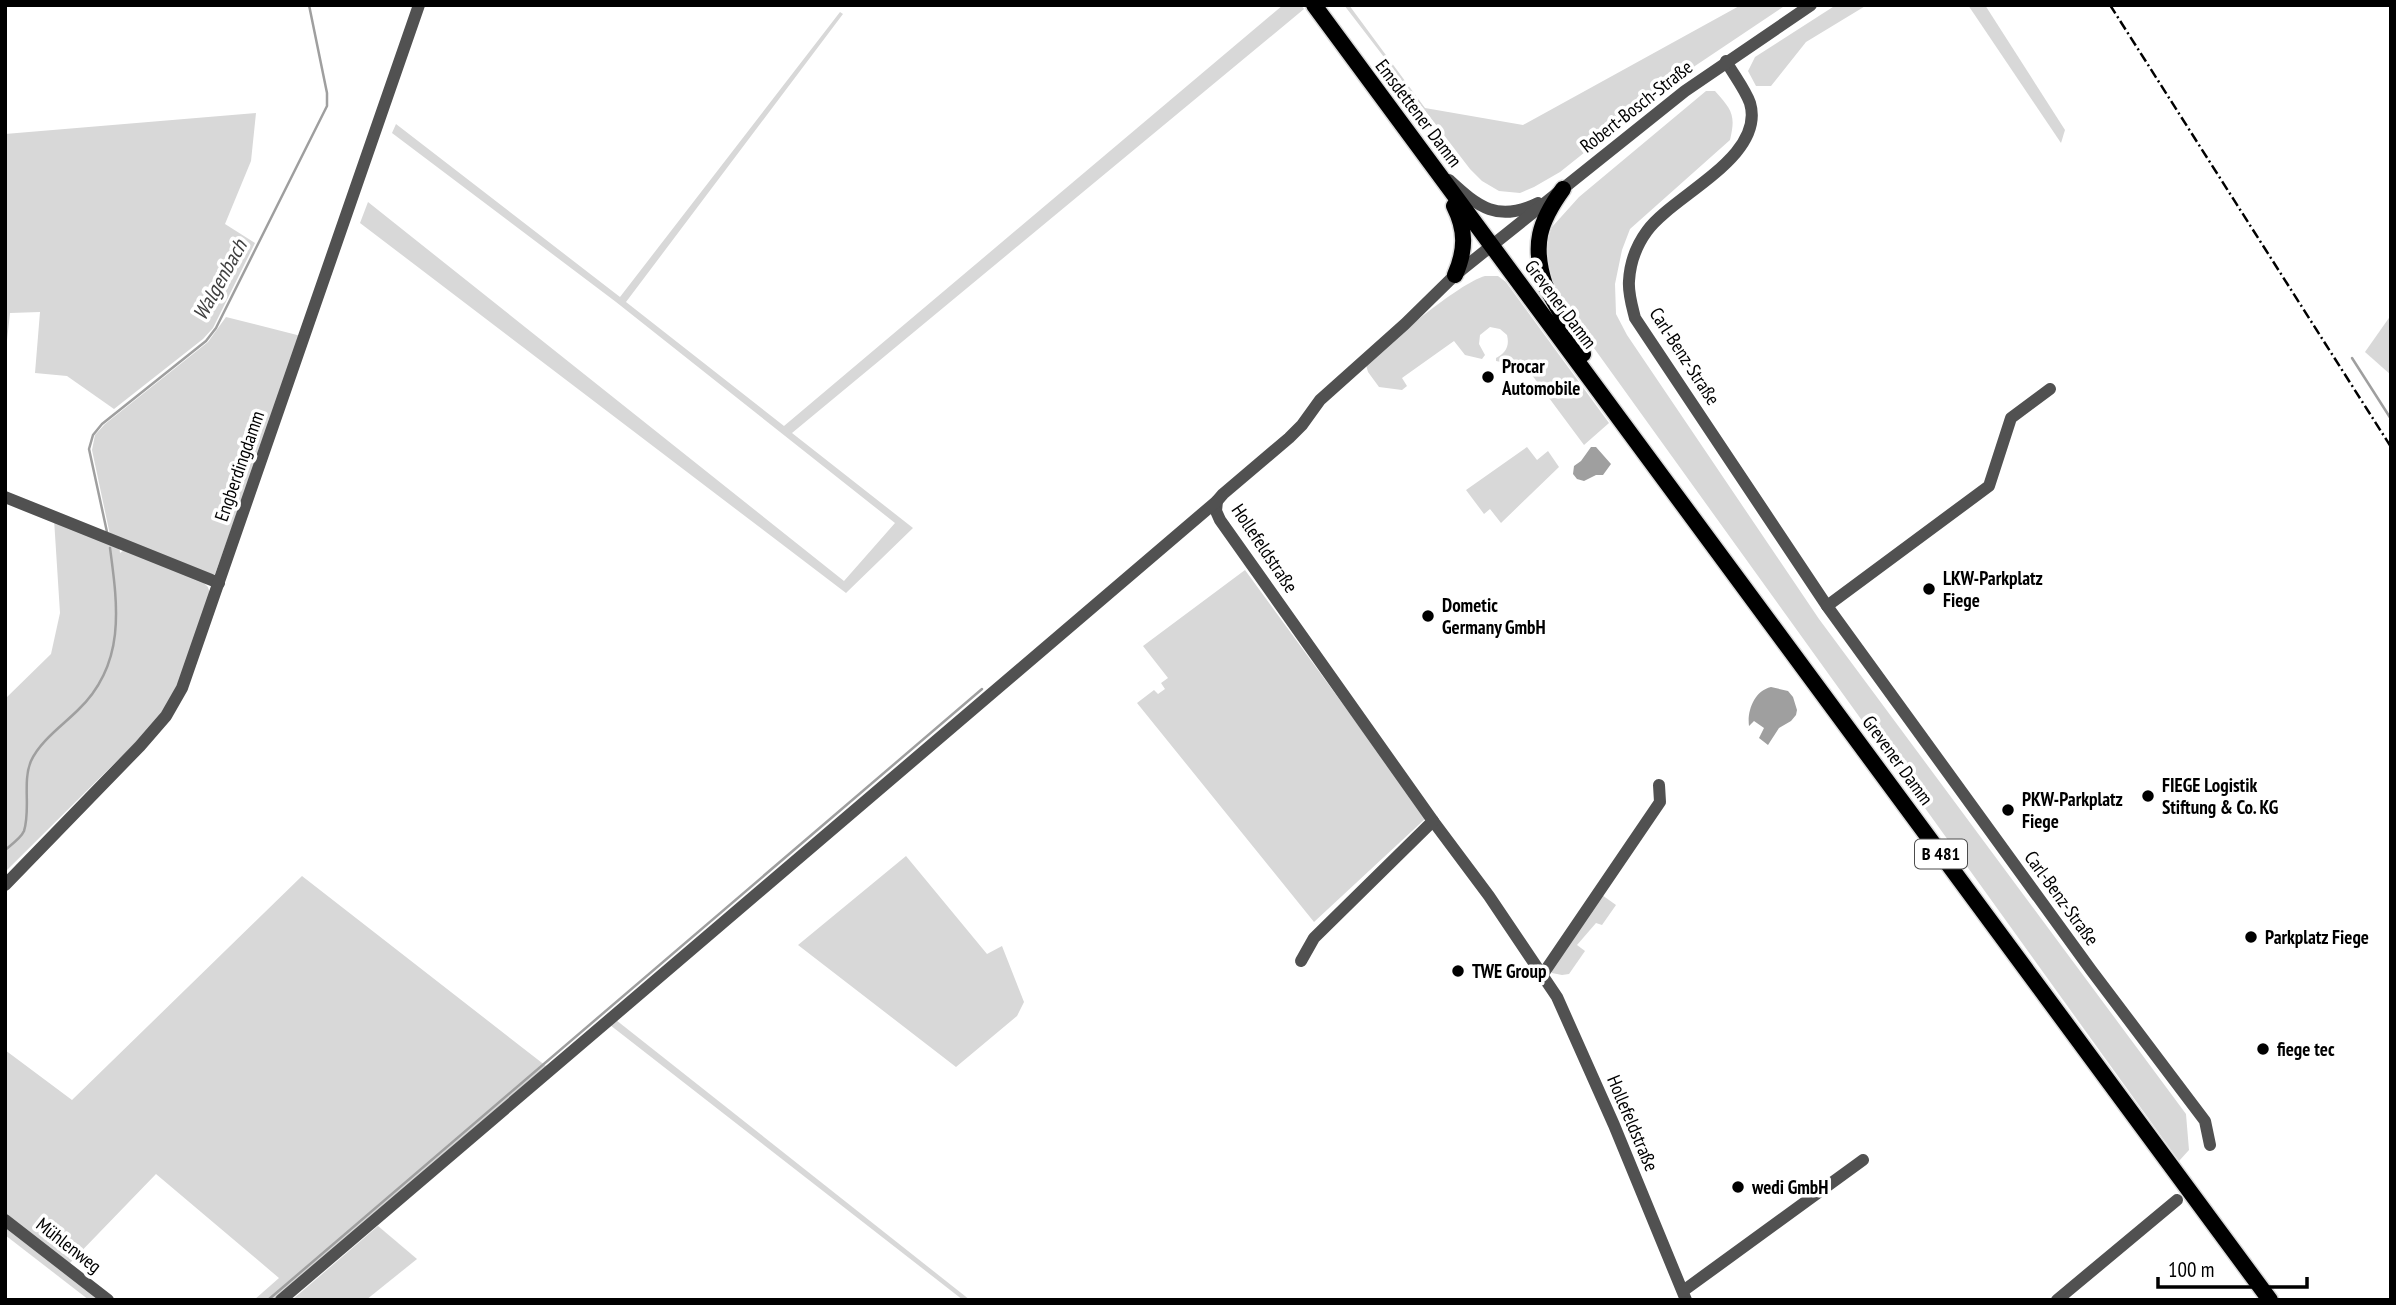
<svg xmlns="http://www.w3.org/2000/svg" width="2396" height="1305" viewBox="0 0 2396 1305" font-family="'PT Sans Narrow',sans-serif">
  <rect width="100%" height="100%" fill="#fff"/>
  <g fill="#d8d8d8">
    <path d="M1283,5H1301L1304,9L792,433L913,528L846,593L360,223L368,202L844,581L895,523L616,302L392,133L396,124L620,297L840,12L843,14L626,302L784,426Z"/>
    <path d="M1344,5H1349L1425,108L1523,125L1741,5H1786L1683,74L1560,172L1534,187L1520,193L1499,191L1482,181L1470,169Z"/>
    <path d="M1836,5H1867L1806,42L1771,86H1756L1748,71L1755,57Z"/>
    <path d="M1968,5H1985L2065,130L2061,143Z"/>
    <path d="M1706,91H1715C1732,110 1736,115 1730,140L1630,229L1622,250L1615,284L1616,314L1627,335L1819,619L2186,1114L2189,1150L2179,1161L1563,305L1547,280L1543,253L1552,227L1579,197Z"/>
    <path d="M256,113L251,161L225,224L255,243L213,328L203,339L114,409L67,376L35,373L40,312L10,313L5,359V134Z"/>
    <path d="M1485,276H1498L1506,282L1609,423L1584,445L1526,367L1496,361V358C1505,353 1510,347 1507,335L1500,329L1490,327L1480,335L1479,344L1485,355L1482,359L1465,355L1454,341L1402,378L1407,386L1402,390L1379,387L1368,372L1366,365C1387,344 1459,283 1485,276Z"/>
    <path d="M2391,315V375L2365,352Z"/>
    <path d="M226,317L301,336L215,574L208,575L110,535L92,450L95,435L105,424L208,342Z"/>
    <path d="M1527,447L1537,460L1548,451L1559,467L1501,523L1490,509L1484,514L1466,490Z"/>
    <path d="M54,519L119,545L120,553L127,548L201,580L208,587L210,594L177,686L158,720L5,872V699L51,654L60,613Z"/>
    <path d="M1245,570L1426,818L1314,922L1137,703L1154,690L1158,694L1165,689L1161,683L1168,678L1143,646Z"/>
    <path d="M906,856L987,954L1002,946L1024,1002L1017,1016L956,1067L798,945Z"/>
    <path d="M302,876L546,1066L274,1300H254L279,1278L156,1174L69,1264L5,1214V1050L72,1100Z"/>
    <path d="M1602,895L1616,905L1602,925L1596,923L1577,945L1585,951L1569,974L1562,975L1552,973V969Z"/>
    <path d="M616,1020L970,1300H963L610,1025Z"/>
    <path d="M5,1225L100,1300H89L5,1235Z"/>
    <path d="M378,1226L417,1259L366,1300H292Z"/>
  </g>
  <g fill="#9f9f9f">
    <path d="M1591,447H1596L1611,464L1603,475H1596L1584,481L1577,479L1573,474L1574,466L1581,461Z"/>
    <path d="M1771,687L1788,691L1793,697L1797,710L1796,715L1791,721L1779,728L1768,745L1759,738L1764,728L1754,721L1749,726C1747,711 1754,691 1771,687Z"/>
  </g>
  <g fill="none" stroke-linecap="round" stroke-linejoin="round">
    <g stroke="#9f9f9f" stroke-width="2.5">
      <path d="M2352,358L2391,419"/>
      <path d="M107,532L89,449L93,435L102,424L206,341L216,328L327,106V93L309,5"/>
      <path d="M5,850C11,845 21,838 24,831C31,809 22,782 31,761C40,741 63,725 78,710C126,664 118,607 110,548"/>
      <path d="M268,1300L982,689"/>
    </g>
    <defs>
      <g id="major">
        <path d="M1314,5L2270,1300"/>
        <path d="M1563,189C1539,222 1532,245 1545,285L1583,354"/>
        <path d="M1454,206C1466,230 1466,250 1455,275"/>
      </g>
    </defs>
    <use href="#major" stroke="#dbdbdb" stroke-width="19"/>
    <g stroke="#515151" stroke-width="12">
      <path d="M1726,61C1733,74 1745,89 1750,103C1766,157 1673,195 1647,231C1636,246 1630,263 1629,281C1628,293 1632,306 1635,318L1827,606L2091,970L2205,1121L2210,1145"/>
      <path d="M1449,180C1478,207 1498,223 1538,203"/>
      <path d="M5,497L219,583"/>
      <path d="M1217,501L1216,511L1220,520L1433,821L1489,896L1557,997L1614,1125L1686,1300"/>
      <path d="M1827,606L1989,486L2011,418L2050,389"/>
      <path d="M5,885L140,746L166,716L182,688L419,5"/>
      <path d="M1301,961L1314,938L1433,821"/>
      <path d="M1543,974L1660,802L1659,785"/>
      <path d="M5,1220L108,1300"/>
      <path d="M1683,1291L1863,1160"/>
      <path d="M281,1300L1217,501L1223,494L1289,438L1302,425L1320,400L1405,324L1455,275L1685,91L1811,5"/>
      <path d="M2057,1300L2177,1200"/>
    </g>
    <use href="#major" stroke="#000" stroke-width="16"/>
    <path stroke="#000" stroke-width="2.5" stroke-dasharray="10 3.5 2 3.5" stroke-linecap="butt" d="M2110,5L2391,447"/>
  </g>
  <g fill="#000" stroke="#fff" stroke-width="2.5">
    <circle cx="1488" cy="377" r="7"/>
    <circle cx="1929" cy="589" r="7"/>
    <circle cx="1428" cy="616" r="7"/>
    <circle cx="2148" cy="796" r="7"/>
    <circle cx="2008" cy="810" r="7"/>
    <circle cx="2251" cy="937" r="7"/>
    <circle cx="1458" cy="971" r="7"/>
    <circle cx="2263" cy="1049" r="7"/>
    <circle cx="1738" cy="1187" r="7"/>
  </g>
  <g text-anchor="middle" stroke-width="7" stroke-linejoin="round" paint-order="stroke">
    <rect fill="#fff" stroke="#4c4c4c" stroke-width="2" x="1915" y="839.5" width="52" height="29" rx="5"/>
    <g font-size="18" font-weight="bold" fill="#000">
      <text x="1941" y="860">B 481</text>
    </g>
    <g font-size="19" fill="#000" stroke="#fff">
      <text transform="translate(1636 106) rotate(-38)" y="7">Robert-Bosch-Straße</text>
      <text transform="translate(1419 113) rotate(53)" y="7">Emsdettener Damm</text>
      <text transform="translate(1561 304) rotate(53)" y="7">Grevener Damm</text>
      <text transform="translate(1685 356) rotate(57)" y="7">Carl-Benz-Straße</text>
      <text transform="translate(239 466) rotate(-71)" y="7">Engberdingdamm</text>
      <text transform="translate(1265 548) rotate(56)" y="7">Hollefeldstraße</text>
      <text transform="translate(1898 760) rotate(54)" y="7">Grevener Damm</text>
      <text transform="translate(2062 898) rotate(54)" y="7">Carl-Benz-Straße</text>
      <text transform="translate(1633 1123) rotate(67)" y="7">Hollefeldstraße</text>
      <text transform="translate(69 1245) rotate(38)" y="7">Mühlenweg</text>
    </g>
    <g font-size="19" font-weight="bold" fill="#000" stroke="#fff" text-anchor="start">
      <text x="1502" y="373">Procar<tspan x="1502" dy="22">Automobile</tspan></text>
      <text x="1943" y="585">LKW-Parkplatz<tspan x="1943" dy="22">Fiege</tspan></text>
      <text x="1442" y="612">Dometic<tspan x="1442" dy="22">Germany GmbH</tspan></text>
      <text x="2162" y="792">FIEGE Logistik<tspan x="2162" dy="22">Stiftung &amp; Co. KG</tspan></text>
      <text x="2022" y="806">PKW-Parkplatz<tspan x="2022" dy="22">Fiege</tspan></text>
      <text x="2265" y="944">Parkplatz Fiege</text>
      <text x="1472" y="978">TWE Group</text>
      <text x="2277" y="1056">fiege tec</text>
      <text x="1752" y="1194">wedi GmbH</text>
    </g>
    <g font-size="21" font-style="italic" fill="#404040" stroke="#fff">
      <text transform="translate(220 280) rotate(-61)" y="7">Walgenbach</text>
    </g>
  </g>
  <rect width="2396" height="1305" fill="none" stroke="#000000" stroke-width="14"/>
  <path d="M2158 1277v10h149v-10" fill="none" stroke="#000000" stroke-width="3.5"/>
  <text x="2168" y="1277" font-size="21" fill="#000000" stroke="#ffffff" stroke-width="5" paint-order="stroke">100 m</text>
</svg>
